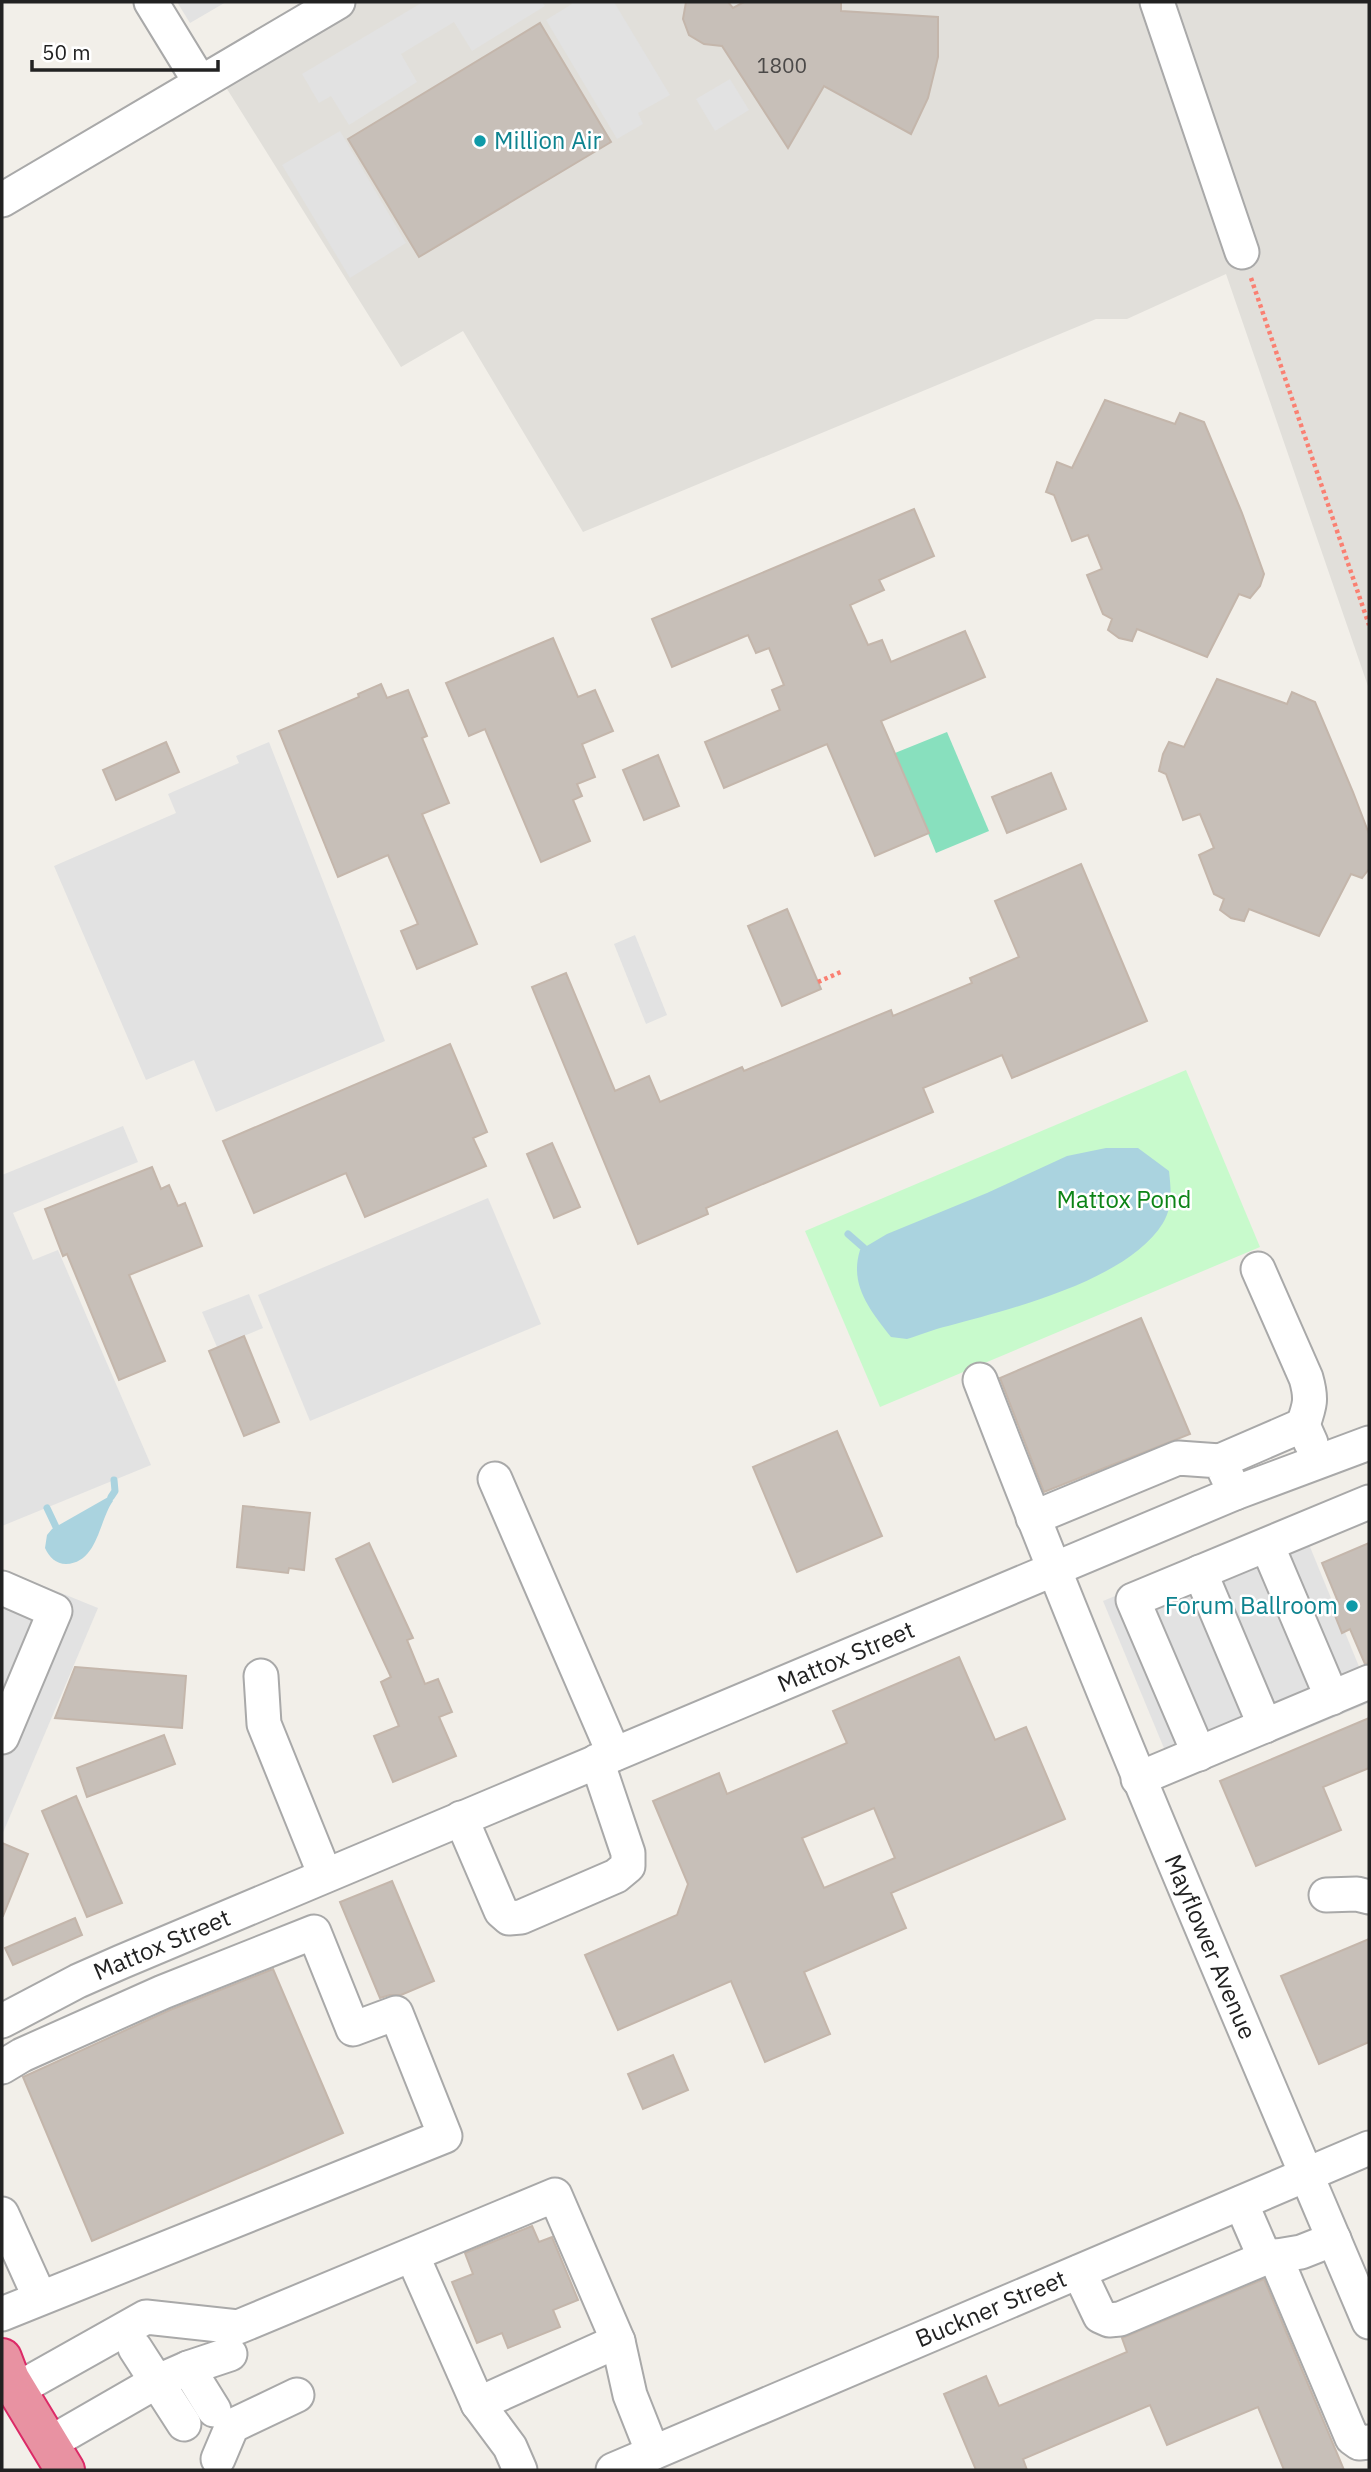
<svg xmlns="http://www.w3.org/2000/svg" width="1371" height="2472" viewBox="0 0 1371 2472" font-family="'IBM Plex Sans',sans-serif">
  <rect width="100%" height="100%" fill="#f2efe9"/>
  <path fill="#e1dfda" d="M338,2H1369V689L1226,274L1127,319H1096L583,532L463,331L401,367L217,73Z"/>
  <path fill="#c8facc" d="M1186,1070L1260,1247L880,1407L805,1231Z"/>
  <path fill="#88e0be" d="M947,732L989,831L936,853L895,753Z"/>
  <g fill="#e2e2e2">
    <path d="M177,2H226L190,23Z"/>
    <path d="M423,2H542L545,6L472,51L454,22L401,54L417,82L349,125L331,96L319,103L302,74Z"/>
    <path d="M571,2H614L670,95L638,113L643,124L617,139L546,20L572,4Z"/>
    <path d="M730,79L749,110L715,131L696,99Z"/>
    <path d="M340,131L406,243L350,278L282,165Z"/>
    <path d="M269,742L385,1041L216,1112L194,1060L146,1080L54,866L176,813L168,794L239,763L236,756Z"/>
    <path d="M635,935L667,1015L646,1024L614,944Z"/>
    <path d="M123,1126L138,1162L13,1213L33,1260L58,1250L151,1465L2,1526V1175Z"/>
    <path d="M488,1198L541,1324L310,1421L258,1295Z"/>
    <path d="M249,1294L263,1328L217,1347L202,1312Z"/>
    <path d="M1299,1520L1369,1691V1703L1178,1782L1103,1601Z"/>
    <path d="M2,1569L98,1608L2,1835Z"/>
  </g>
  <g fill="#aad3df">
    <path d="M1106,1148H1138L1169,1171C1171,1190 1173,1206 1163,1223C1127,1281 1010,1309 948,1326C934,1329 920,1335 907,1339L891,1337C870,1310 849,1285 860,1250L887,1234L987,1193L1067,1156Z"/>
    <path d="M110,1496L113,1501C99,1520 98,1563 66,1564C56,1564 49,1557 45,1548L47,1535L52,1529Z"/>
  </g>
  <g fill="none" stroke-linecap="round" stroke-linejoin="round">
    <g stroke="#aad3df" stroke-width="7">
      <path d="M848,1234L864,1248"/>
      <path d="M111,1497L115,1491L114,1480"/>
      <path d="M47,1508L56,1527"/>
    </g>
  </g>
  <g fill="#c7bfb8" stroke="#c4b6ab" stroke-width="2" fill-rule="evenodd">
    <path d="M686,2H728L733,8L744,2H841V11L938,17V57L928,98L911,134L824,86L788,148L722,46L704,44L689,35L683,19Z"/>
    <path d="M540,23L611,142L419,257L348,139Z"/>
    <path d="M1105,400L1175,424L1180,413L1204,422L1242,513L1264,574L1260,586L1250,598L1239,594L1207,657L1137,629L1132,641L1119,638L1108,630L1112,619L1103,614L1087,575L1102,569L1088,535L1072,541L1054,495L1046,492L1057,462L1072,468Z"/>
    <path d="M914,509L934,556L879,580L884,590L850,605L868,645L882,640L891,662L965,631L985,677L881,721L929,833L875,856L827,744L724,788L705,742L780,710L772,690L784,685L769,648L756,653L748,635L672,667L652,619Z"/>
    <path d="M553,638L578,697L595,690L613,731L582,744L595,777L577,784L582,796L573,800L590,841L541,862L485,729L469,736L446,683Z"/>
    <path d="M1217,679L1287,704L1292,692L1315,702L1353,792L1369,834V869L1362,878L1351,874L1319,936L1249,909L1244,921L1231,918L1220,910L1224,899L1214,894L1199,855L1214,848L1200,814L1183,820L1166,774L1159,771L1163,754L1169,742L1184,747Z"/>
    <path d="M381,684L387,698L408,690L427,736L422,738L449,803L422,814L477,944L417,969L401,931L418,924L388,855L338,877L279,731L359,697L358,694Z"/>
    <path d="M166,742L179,772L116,800L103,770Z"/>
    <path d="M658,755L679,806L644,820L623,770Z"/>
    <path d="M1051,773L1066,809L1007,833L992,797Z"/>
    <path d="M1081,864L1147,1021L1012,1078L1002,1055L923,1088L933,1112L706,1208L708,1214L638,1244L532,987L566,973L615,1091L649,1076L660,1102L742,1067L744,1071L891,1010L893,1016L972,983L970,978L1019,957L995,901Z"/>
    <path d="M787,909L821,989L782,1006L748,926Z"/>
    <path d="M450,1044L487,1132L473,1138L486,1166L365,1217L346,1173L254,1213L223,1141Z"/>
    <path d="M552,1143L580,1207L554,1218L527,1154Z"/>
    <path d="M152,1167L161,1189L169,1185L178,1206L185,1203L202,1246L129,1275L165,1361L119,1380L67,1254L63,1256L45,1209Z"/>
    <path d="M1141,1318L1190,1434L1044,1492L1000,1378Z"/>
    <path d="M244,1336L279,1422L244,1436L209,1351Z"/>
    <path d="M837,1431L882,1536L797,1572L753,1467Z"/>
    <path d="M243,1506L310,1513L304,1570L289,1568L288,1573L237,1567Z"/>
    <path d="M369,1543L413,1638L407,1640L425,1684L438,1679L452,1712L439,1717L456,1756L393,1782L374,1736L399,1726L381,1682L391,1677L336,1559Z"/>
    <path d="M1369,1543V1663L1365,1664L1350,1629L1342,1633L1332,1608L1339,1604L1322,1563Z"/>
    <path d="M959,1657L995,1740L1026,1727L1065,1819L891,1893L906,1928L804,1972L830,2034L765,2062L731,1981L618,2030L585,1955L677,1915L688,1884L653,1801L719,1773L727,1794L847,1743L833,1711ZM874,1808L895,1858L824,1888L802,1838Z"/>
    <path d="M75,1667L186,1676L182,1728L55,1718Z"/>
    <path d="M1369,1718V1768L1323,1787L1341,1830L1256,1866L1220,1781Z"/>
    <path d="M164,1735L175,1764L87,1797L77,1768Z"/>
    <path d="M76,1796L122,1903L87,1917L42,1811Z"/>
    <path d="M2,1843L28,1854L3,1916H2Z"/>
    <path d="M392,1881L434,1981L401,1995H390L380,1998L340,1902Z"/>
    <path d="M75,1918L82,1935L13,1965L5,1948Z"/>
    <path d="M1369,1939V2042L1319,2064L1281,1976Z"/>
    <path d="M273,1969L343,2133L92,2241L23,2077L170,2010Z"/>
    <path d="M673,2055L688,2090L643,2109L628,2074Z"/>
    <path d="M532,2226L539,2242L552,2237L578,2300L553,2310L560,2327L508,2348L502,2333L477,2343L452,2282L473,2274L465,2253Z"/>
    <path d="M1264,2279L1344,2470H1284L1258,2407L1167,2445L1150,2405L1023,2459L1027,2470H976L944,2394L986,2376L999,2406L1127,2352L1122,2338Z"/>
  </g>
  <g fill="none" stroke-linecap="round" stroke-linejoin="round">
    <defs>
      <g id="minor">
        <path d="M151,2L200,82"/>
        <path d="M1157,2L1242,252"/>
        <path d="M2,200L338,2"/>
        <path d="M1258,1269L1306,1378C1312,1399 1310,1405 1303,1425"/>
        <path d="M980,1380C1102,1698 1236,2009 1369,2322"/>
        <path d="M1220,1461L1303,1425L1311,1443"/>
        <path d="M495,1479L614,1754"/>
        <path d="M1033,1518L1178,1458L1220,1461L1235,1493"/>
        <path d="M1267,1545L1332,1698"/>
        <path d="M1200,1572L1265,1726"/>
        <path d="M2,1588L55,1611L2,1737"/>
        <path d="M261,1676L264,1724L325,1875"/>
        <path d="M1199,1754L1133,1600L1369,1502"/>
        <path d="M1138,1779L1369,1682"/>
        <path d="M461,1818L501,1911L509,1918L521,1917L616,1876L628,1866V1853L597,1761"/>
        <path d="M1326,1895L1357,1894L1369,1897"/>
        <path d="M2,2021L78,1981L121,1962L1235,1493L1369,1443"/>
        <path d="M2,2067L22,2055L163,1992L314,1932L353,2029L396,2013L445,2136L2,2314"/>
        <path d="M1241,2203L1265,2258"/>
        <path d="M2,2214L40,2298"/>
        <path d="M412,2255L478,2404L510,2447L520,2470"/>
        <path d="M1275,2256L1352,2438L1359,2443L1369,2442"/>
        <path d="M1079,2272L1100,2316L1109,2320L1120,2319L1265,2258L1301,2252L1334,2239"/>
        <path d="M135,2348L184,2424"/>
        <path d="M188,2368L214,2410"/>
        <path d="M16,2390L146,2317L238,2327L555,2195L618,2341L630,2395L653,2453"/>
        <path d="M478,2404L618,2341"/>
        <path d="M50,2443L156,2382L188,2368L230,2354"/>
        <path d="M218,2459L232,2426L297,2395"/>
        <path d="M613,2470L1369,2148"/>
      </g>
      <path id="highway" d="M2,2358L10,2379L65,2470"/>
    </defs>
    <use href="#minor" stroke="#a9a9a9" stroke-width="37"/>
    <use href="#highway" stroke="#dc2a67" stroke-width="42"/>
    <g stroke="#fa8072" stroke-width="4.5" stroke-dasharray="3.5 3.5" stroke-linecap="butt">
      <path d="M1251,278L1369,625"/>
      <path d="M818,982L843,971"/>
    </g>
    <use href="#minor" stroke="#fff" stroke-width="33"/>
    <use href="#highway" stroke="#e892a2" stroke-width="38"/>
  </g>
  <g fill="#0f9aa8" stroke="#fff" stroke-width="2.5">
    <circle cx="480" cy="141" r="7"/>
    <circle cx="1352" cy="1606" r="7"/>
  </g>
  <g text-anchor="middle" stroke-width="5" stroke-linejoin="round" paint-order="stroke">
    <g font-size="21" fill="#4b4948">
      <text x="782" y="73">1800</text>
    </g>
    <g font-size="24" fill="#0d838f" stroke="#fff" text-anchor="start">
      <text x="494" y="149">Million Air</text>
      <text x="1338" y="1614" text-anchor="end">Forum Ballroom</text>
    </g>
    <g font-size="24" fill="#0c8416" stroke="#fff">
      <text x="1124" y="1208">Mattox Pond</text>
    </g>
    <g font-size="24" fill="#222" stroke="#fff">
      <text transform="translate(846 1657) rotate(-23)" y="8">Mattox Street</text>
      <text transform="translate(162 1945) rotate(-23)" y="8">Mattox Street</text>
      <text transform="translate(1210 1947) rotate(67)" y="8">Mayflower Avenue</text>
      <text transform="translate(991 2309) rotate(-23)" y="8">Buckner Street</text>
    </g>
  </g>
  <rect width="1371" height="2472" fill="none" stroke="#222222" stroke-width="7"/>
  <path d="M32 60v10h186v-10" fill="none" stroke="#222222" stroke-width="3.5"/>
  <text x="42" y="60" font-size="21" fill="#222222" stroke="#ffffff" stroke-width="5" paint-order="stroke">50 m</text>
</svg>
